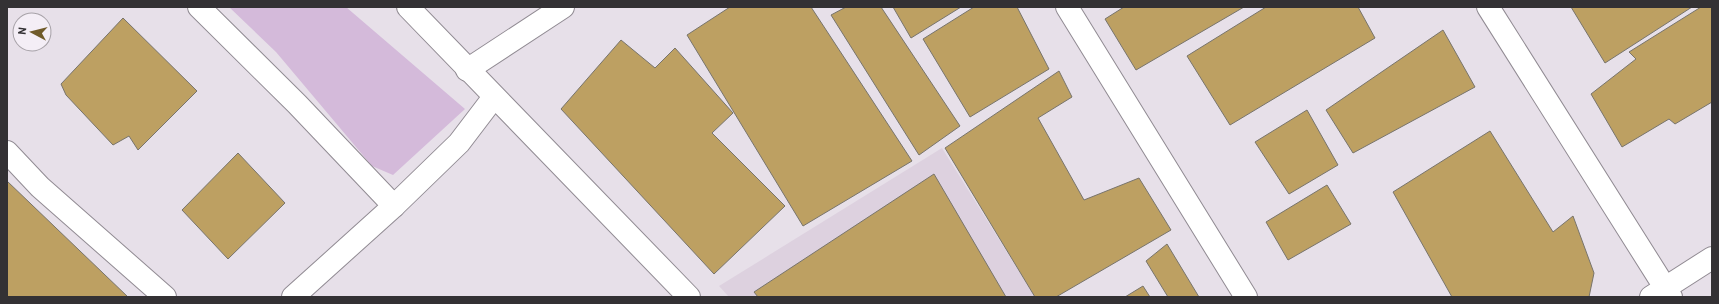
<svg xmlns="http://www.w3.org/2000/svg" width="1719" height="304" viewBox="0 0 1719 304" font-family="Barlow,sans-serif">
  <rect width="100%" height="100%" fill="#e7e0e9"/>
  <path fill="#ddd1df" d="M942,148L1035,297H729L719,286Z"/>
  <path fill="#d4bada" d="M229,7H346L465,109L393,175L372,166L276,52Z"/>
  <g fill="#bda062" stroke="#78746c">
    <path d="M730,7H811L912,161L803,226L687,35Z"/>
    <path d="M846,7H881L960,126L919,155L831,15Z"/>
    <path d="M893,7H961L911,38Z"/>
    <path d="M974,7H1017L1049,69L970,117L923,39Z"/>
    <path d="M1124,7H1244L1136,70L1105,19Z"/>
    <path d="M1266,7H1358L1375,38L1230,125L1187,56Z"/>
    <path d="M1571,7H1692L1605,63Z"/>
    <path d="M1701,7H1712V102L1675,124L1669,119L1622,147L1591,94L1636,59L1629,52Z"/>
    <path d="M123,18L197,91L138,150L129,136L113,145L66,95L61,84Z"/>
    <path d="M1443,30L1475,87L1353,153L1326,110Z"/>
    <path d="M621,40L655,68L675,48L733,113L712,133L785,206L714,274L561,109Z"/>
    <path d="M1059,71L1072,97L1038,118L1084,200L1139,178L1171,230L1056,297H1035L945,148Z"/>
    <path d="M1307,110L1338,165L1289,194L1255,142Z"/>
    <path d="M1490,131L1553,232L1573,216L1594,273L1589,297H1452L1393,192Z"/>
    <path d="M238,153L285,203L228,259L182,210Z"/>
    <path d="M934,174L1006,297H758L754,292Z"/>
    <path d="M7,181L128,297H7Z"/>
    <path d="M1327,185L1351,224L1288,260L1266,222Z"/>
    <path d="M1167,244L1199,297H1168L1146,261Z"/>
    <path d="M1143,286L1150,297H1125Z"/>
  </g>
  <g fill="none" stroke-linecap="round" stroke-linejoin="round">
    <defs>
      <g id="minor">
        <path d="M199,7L297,104L394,206L459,143L494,97"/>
        <path d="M408,7L689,297"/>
        <path d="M1067,7L1246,297"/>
        <path d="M1488,7L1671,297"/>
        <path d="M467,70L563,7"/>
        <path d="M7,152L40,187L165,297"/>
        <path d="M293,297L394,206"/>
        <path d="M1651,297L1712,258"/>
      </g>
    </defs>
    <use href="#minor" stroke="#918b93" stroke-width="24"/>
    <use href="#minor" stroke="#fff" stroke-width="22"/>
  </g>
  <rect width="1719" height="304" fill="none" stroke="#333134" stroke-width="16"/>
  <g transform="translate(32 32) rotate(277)"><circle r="19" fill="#f4eef6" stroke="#a7a2a8"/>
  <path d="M0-3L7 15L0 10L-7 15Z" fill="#705b2a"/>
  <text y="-6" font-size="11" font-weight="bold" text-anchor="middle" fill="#333134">N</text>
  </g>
</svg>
